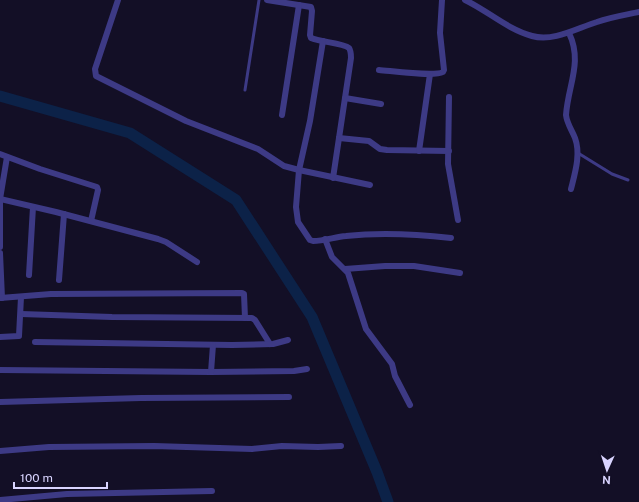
<svg xmlns="http://www.w3.org/2000/svg" width="639" height="502" viewBox="0 0 639 502" font-family="'Public Sans',sans-serif">
  <rect width="100%" height="100%" fill="#130f26"/>
  <g fill="none" stroke-linecap="round" stroke-linejoin="round">
    <path stroke="#0c2248" stroke-width="11" d="M0,96L130,133L236,200L312,317L377,472L388,502"/>
    <g stroke="#3d3a85" stroke-width="3">
      <path d="M245,90L259,0"/>
      <path d="M578,153L612,174L628,180"/>
    </g>
    <g stroke="#3d3a85" stroke-width="6">
      <path d="M118,0L95,69L96,76L186,121L258,149L284,166L299,170L370,185"/>
      <path d="M267,0L311,7L312,11L310,35L311,38C320,42 343,43 349,48C351,51 351,55 351,58L333,178"/>
      <path d="M465,0C488,11 507,29 532,36C554,42 577,28 597,22C611,17 625,15 639,12"/>
      <path d="M569,33C583,62 568,85 566,115C567,124 572,130 575,138C581,154 575,173 571,189"/>
      <path d="M323,41L310,121L299,170L296,207L298,222L310,240L313,241C324,241 335,237 346,236C381,232 416,234 451,238"/>
      <path d="M379,70C392,71 434,77 443,72L444,70L440,33L442,0"/>
      <path d="M449,97L448,164L458,220"/>
      <path d="M345,98L381,104"/>
      <path d="M282,115L299,5"/>
      <path d="M339,138L369,141L380,149L387,150L449,151"/>
      <path d="M419,151L430,74"/>
      <path d="M0,154L40,169L97,187L98,190L91,221"/>
      <path d="M0,199L56,212L158,239L166,242L197,262"/>
      <path d="M325,239L332,257L348,273L366,329L392,364L395,376L410,405"/>
      <path d="M0,247V199L7,157"/>
      <path d="M0,253L2,298"/>
      <path d="M345,269L385,266H414L460,273"/>
      <path d="M29,275L33,207"/>
      <path d="M59,280L64,214"/>
      <path d="M0,298L51,294L242,293L244,294L245,318"/>
      <path d="M21,314L112,317L252,318L255,320L270,344"/>
      <path d="M0,337L19,336L21,297"/>
      <path d="M35,342L232,345L273,344L288,340"/>
      <path d="M0,370L211,372L294,371L307,369"/>
      <path d="M211,372L213,345"/>
      <path d="M0,402L141,398L289,397"/>
      <path d="M0,451L49,447L154,446L252,449L282,446L318,447L341,446"/>
      <path d="M0,500L67,494L212,491"/>
    </g>
  </g>
  <g transform="translate(607 470) rotate(183)" stroke="#130f26" stroke-width="3" paint-order="stroke">
  <path d="M0-3L7 15L0 10L-7 15Z" fill="#d9d4ff"/>
  <text y="-6" font-size="11" font-weight="bold" text-anchor="middle" fill="#d9d4ff">N</text>
  </g>
  <path d="M14 482v6h93v-6" fill="none" stroke="#d9d4ff" stroke-width="2"/>
  <text x="20" y="482" font-size="12" fill="#d9d4ff" stroke="#130f26" stroke-width="3" paint-order="stroke">100 m</text>
</svg>
